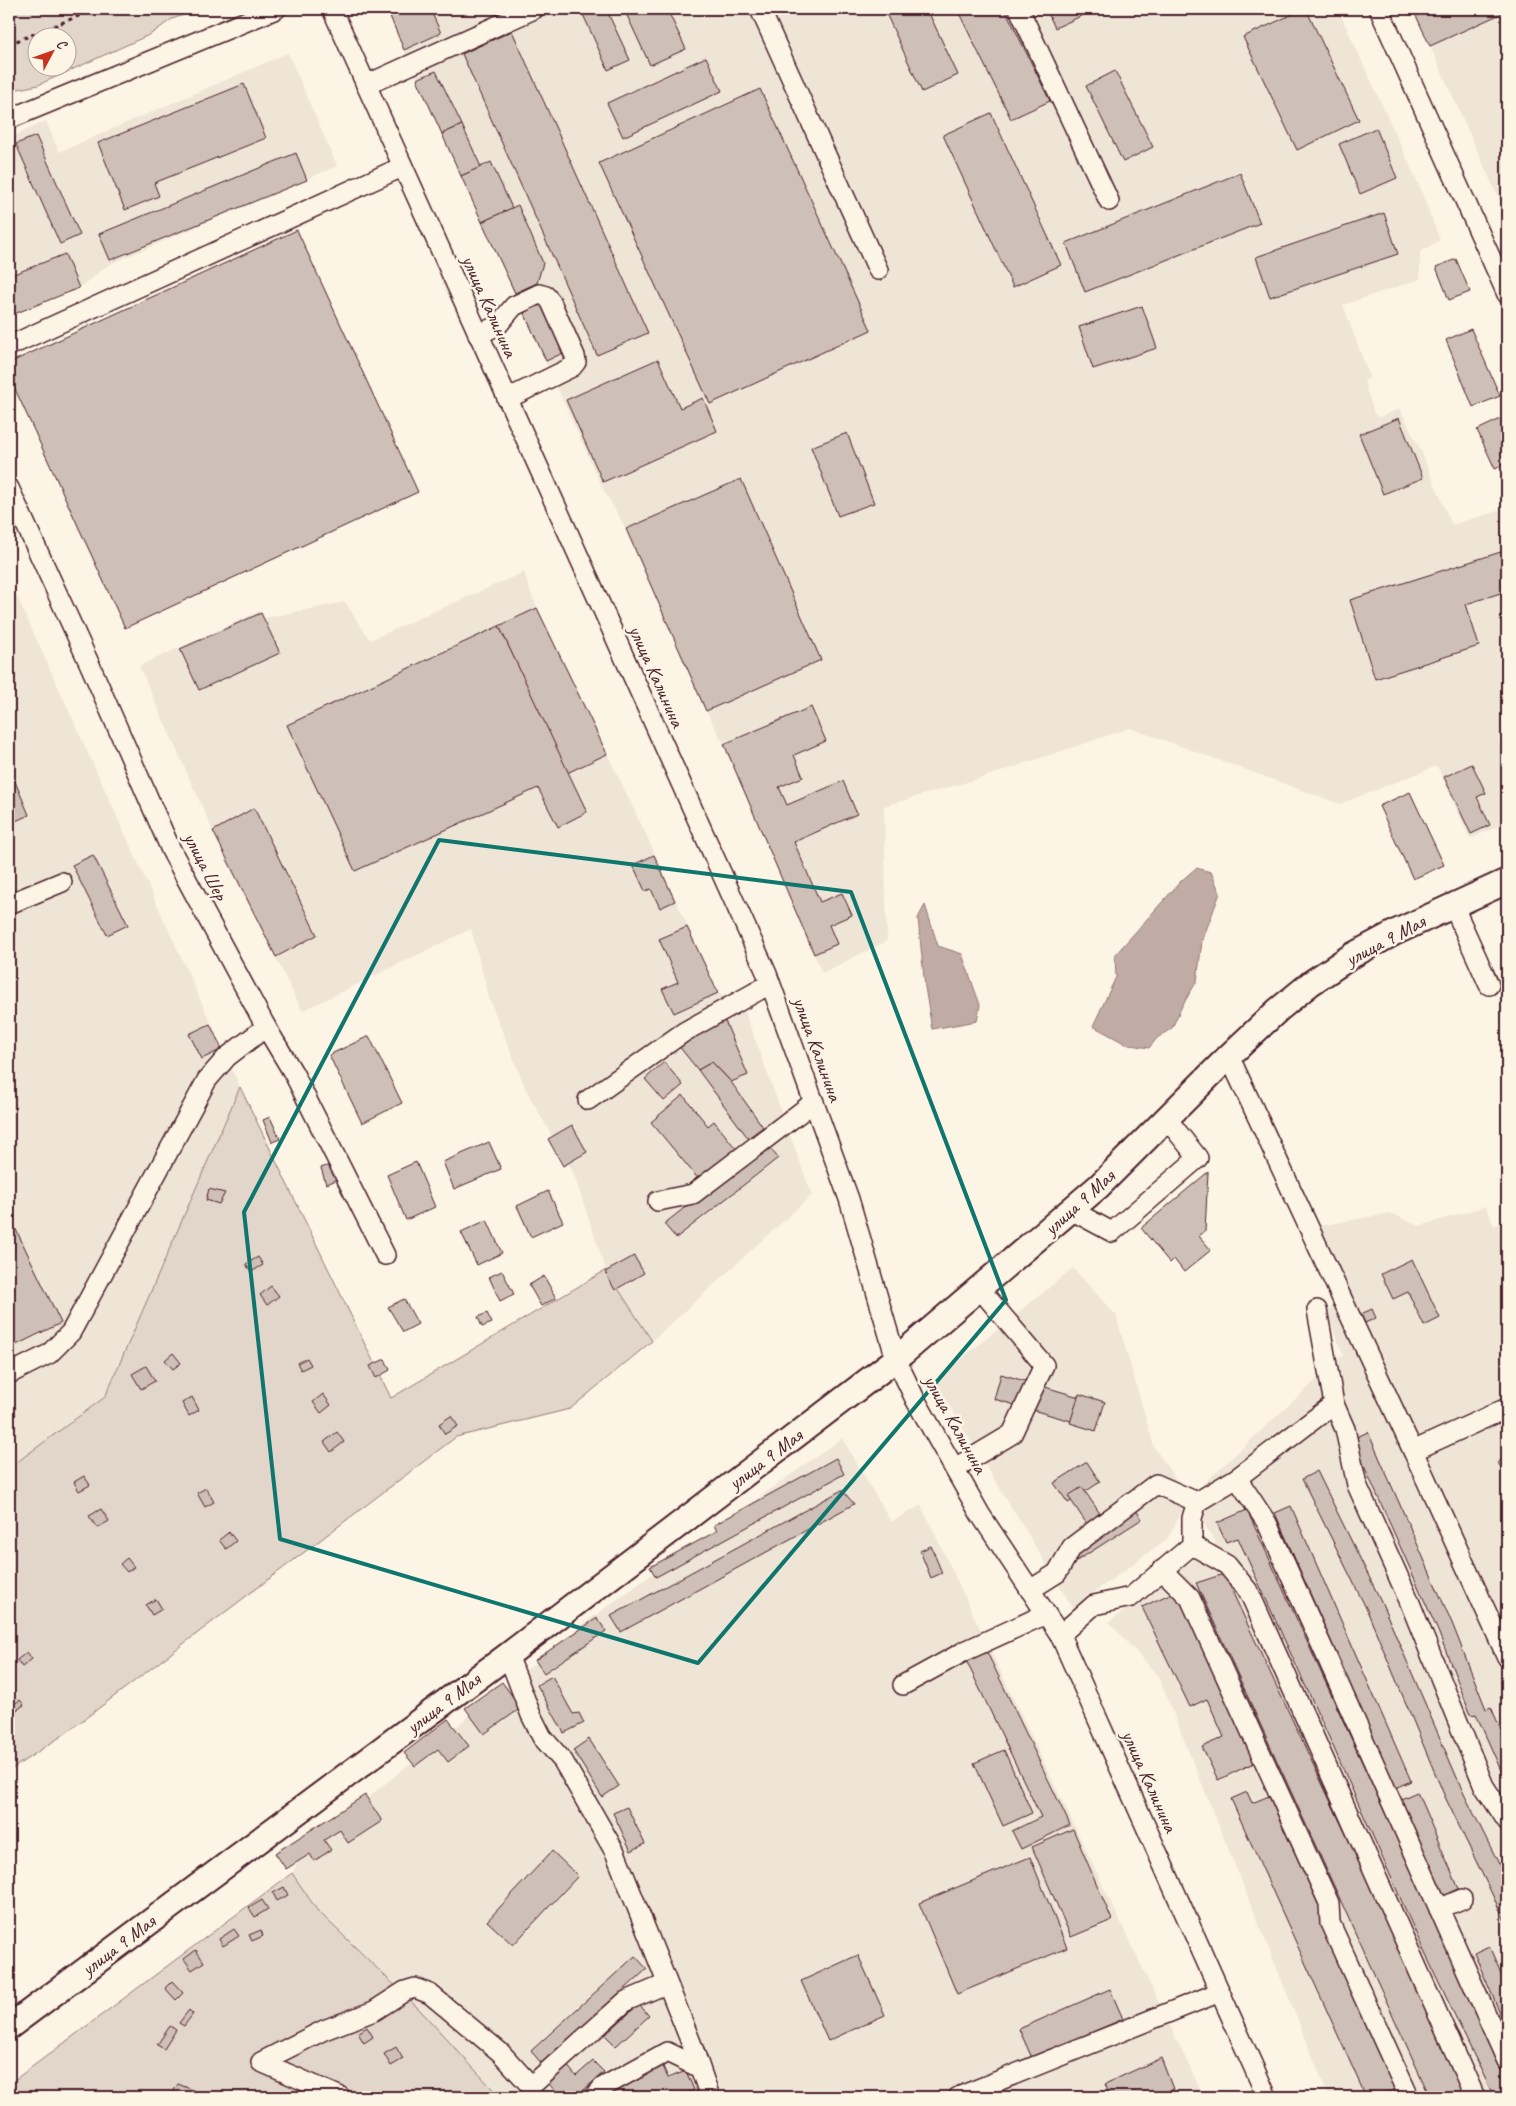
<svg xmlns="http://www.w3.org/2000/svg" width="1516" height="2106" viewBox="0 0 1516 2106" font-family="Caveat,sans-serif">
  <rect width="100%" height="100%" fill="#fcf5e5"/>
  <filter id="ink" filterUnits="userSpaceOnUse"><feTurbulence type="fractalNoise" baseFrequency=".02" numOctaves="2"/><feDisplacementMap in="SourceGraphic" scale="10" xChannelSelector="R" yChannelSelector="G"/><feConvolveMatrix kernelMatrix="1 2 1 2 8 2 1 2 1" color-interpolation-filters="sRGB"/></filter>
  <g filter="url(#ink)">
    <g fill="#eee5d7">
      <path d="M430,9H1338L1418,183L1440,240L1420,252V279L1343,305L1370,378L1364,381L1374,413L1379,417L1400,409L1421,451L1452,525L1507,508V735L1498,739L1507,759V775L1504,782L1507,790V822L1470,839L1437,766L1340,804L1130,728L982,778L884,806L887,941L822,973L724,744L706,711L626,529L603,489L404,50L441,33Z"/>
      <path d="M1413,9H1507V217L1430,46Z"/>
      <path d="M288,53L337,166L108,265L79,288L9,316V138L46,121L59,152Z"/>
      <path d="M524,572L531,594L649,841L718,993L741,1001L812,1195L652,1341L606,1270L573,1172L527,1092L490,1001L471,929L302,1011L213,831L139,666L260,611L264,618L345,602L370,640Z"/>
      <path d="M9,579L240,1087L105,1397L9,1468Z"/>
      <path d="M1486,1206L1494,1226L1507,1220V2097H1329L1158,1676L1109,1622L1216,1543L1188,1499L1168,1538L1073,1608L934,1381L1073,1268L1116,1315L1154,1447L1188,1498L1343,1355L1327,1314L1335,1300L1303,1233L1319,1226L1390,1213L1420,1226Z"/>
      <path d="M842,1438L891,1522L921,1505L1204,2097H500L419,2009L317,1910L292,1873L305,1848L590,1619Z"/>
    </g>
    <g fill="#e2d5ca" stroke="#967a7a" fill-rule="evenodd">
      <path d="M9,9H184L186,14L172,19L151,34L38,85L9,91ZM38,38H68V68H38Z"/>
      <path d="M240,1087L391,1398L606,1270L652,1341L570,1409L456,1437L66,1733L9,1771V1468L105,1397Z"/>
      <path d="M292,1873L317,1910L419,2009L500,2097H9V2084Z"/>
    </g>
    <g fill="#c0aca5" stroke="#917474">
      <path d="M1196,868L1211,872L1220,893L1202,941L1197,981L1182,1006L1172,1028L1157,1038L1149,1048L1126,1044L1093,1026L1116,977L1115,955L1181,881Z"/>
      <path d="M925,905L938,946L962,954L980,1005L977,1021L932,1029L925,987L918,918Z"/>
    </g>
    <g fill="#cfc0b7" stroke="#4a1f2b">
      <path d="M387,9H430L441,33L404,50Z"/>
      <path d="M583,9H606L630,60L608,70L581,10Z"/>
      <path d="M624,9H667L686,49L650,65Z"/>
      <path d="M884,9H927L958,75L922,92Z"/>
      <path d="M957,9H1005L1050,101L1011,119Z"/>
      <path d="M1046,9H1091L1092,11L1055,28Z"/>
      <path d="M1304,9H1306L1359,120L1297,150L1243,37Z"/>
      <path d="M1413,9H1507V11L1430,46Z"/>
      <path d="M512,31L648,333L597,355L462,54Z"/>
      <path d="M706,57L722,91L623,137L607,103Z"/>
      <path d="M436,71L462,125L442,134L417,79Z"/>
      <path d="M1115,71L1153,147L1123,162L1086,86Z"/>
      <path d="M244,84L266,138L154,183L159,196L125,210L98,143Z"/>
      <path d="M760,89L871,330L710,404L599,163Z"/>
      <path d="M991,113L1061,265L1013,287L943,135Z"/>
      <path d="M462,125L481,167L461,176L442,134Z"/>
      <path d="M1376,128L1397,178L1360,194L1339,144Z"/>
      <path d="M36,136L80,235L60,244L16,144Z"/>
      <path d="M296,153L307,180L110,260L99,234Z"/>
      <path d="M491,162L512,208L482,222L461,176Z"/>
      <path d="M1240,173L1260,223L1085,292L1066,243Z"/>
      <path d="M518,205L543,263L537,283L515,293L482,222Z"/>
      <path d="M1384,213L1398,254L1270,297L1256,257Z"/>
      <path d="M297,230L418,492L125,628L9,376V363Z"/>
      <path d="M65,254L79,288L9,316V276Z"/>
      <path d="M1456,259L1470,292L1449,300L1436,267Z"/>
      <path d="M541,299L565,352L546,361L522,308Z"/>
      <path d="M1142,306L1157,348L1093,369L1079,327Z"/>
      <path d="M1471,329L1500,396L1473,407L1446,340Z"/>
      <path d="M658,359L680,408L703,398L717,431L603,482L566,400Z"/>
      <path d="M1507,416V463L1495,469L1477,430Z"/>
      <path d="M1399,418L1423,478L1383,494L1359,434Z"/>
      <path d="M847,433L874,503L838,516L811,447Z"/>
      <path d="M741,479L821,660L706,711L626,529Z"/>
      <path d="M1507,550V591L1466,604L1479,646L1375,679L1350,600Z"/>
      <path d="M537,608L607,754L567,773L499,626Z"/>
      <path d="M261,613L280,653L199,690L180,649Z"/>
      <path d="M499,626L587,812L558,827L538,788L355,871L287,725Z"/>
      <path d="M811,707L826,741L794,755L803,777L779,787L787,805L843,781L857,814L794,842L820,902L842,893L852,915L829,925L837,944L814,954L724,744Z"/>
      <path d="M1472,764L1486,793L1477,797L1490,825L1471,834L1444,777Z"/>
      <path d="M9,767L29,815L9,824Z"/>
      <path d="M1410,792L1444,865L1413,879L1379,806Z"/>
      <path d="M254,808L317,935L276,957L213,831Z"/>
      <path d="M93,855L128,925L107,935L72,865Z"/>
      <path d="M654,855L675,901L660,908L651,889L645,891L633,865Z"/>
      <path d="M687,927L718,993L674,1013L662,989L678,982L659,939Z"/>
      <path d="M724,1019L748,1075L731,1082L712,1062L698,1070L678,1045Z"/>
      <path d="M210,1024L222,1049L202,1059L189,1034Z"/>
      <path d="M369,1036L402,1103L362,1123L329,1055Z"/>
      <path d="M664,1062L683,1085L664,1101L645,1079Z"/>
      <path d="M712,1062L731,1082L763,1127L748,1138L698,1070Z"/>
      <path d="M683,1095L708,1126L714,1121L737,1150L700,1181L651,1122Z"/>
      <path d="M270,1117L280,1139L272,1142L263,1120Z"/>
      <path d="M572,1125L587,1152L563,1166L548,1139Z"/>
      <path d="M489,1142L501,1169L454,1189L443,1162Z"/>
      <path d="M766,1143L778,1158L676,1238L664,1224Z"/>
      <path d="M416,1162L435,1207L406,1220L387,1175Z"/>
      <path d="M335,1163L340,1179L326,1184L321,1168Z"/>
      <path d="M1208,1172L1205,1231L1199,1236L1211,1250L1184,1272L1174,1259L1170,1263L1141,1228Z"/>
      <path d="M209,1189L225,1193L219,1204L206,1200Z"/>
      <path d="M548,1191L563,1222L531,1237L517,1206Z"/>
      <path d="M9,1215L61,1323L12,1347L9,1339Z"/>
      <path d="M487,1220L502,1253L477,1265L461,1232Z"/>
      <path d="M634,1256L644,1273L615,1290L605,1272Z"/>
      <path d="M258,1257L263,1265L251,1272L246,1264Z"/>
      <path d="M1412,1259L1440,1318L1424,1326L1408,1292L1393,1299L1381,1274Z"/>
      <path d="M502,1271L514,1294L500,1301L489,1277Z"/>
      <path d="M544,1276L556,1298L541,1306L529,1285Z"/>
      <path d="M271,1286L279,1296L267,1305L260,1295Z"/>
      <path d="M404,1299L418,1324L403,1332L388,1307Z"/>
      <path d="M1372,1309L1376,1318L1365,1323L1361,1314Z"/>
      <path d="M487,1313L492,1323L482,1327L478,1317Z"/>
      <path d="M173,1353L181,1363L173,1369L165,1360Z"/>
      <path d="M307,1358L311,1365L301,1370L297,1363Z"/>
      <path d="M385,1359L390,1370L376,1378L370,1366Z"/>
      <path d="M146,1366L155,1381L141,1389L132,1374Z"/>
      <path d="M1001,1374L1079,1397L1071,1421L994,1399Z"/>
      <path d="M323,1394L331,1405L321,1413L313,1402Z"/>
      <path d="M1079,1394L1105,1402L1096,1431L1070,1423Z"/>
      <path d="M192,1397L199,1410L189,1416L182,1403Z"/>
      <path d="M451,1416L458,1426L445,1434L439,1424Z"/>
      <path d="M337,1432L344,1442L331,1452L324,1442Z"/>
      <path d="M1368,1432L1452,1623L1486,1709L1491,1707L1507,1744V1784L1476,1714L1471,1715L1438,1631L1352,1439Z"/>
      <path d="M1507,1457V1482L1498,1462Z"/>
      <path d="M836,1458L844,1474L656,1577L650,1567L717,1531L714,1525Z"/>
      <path d="M1087,1462L1100,1482L1068,1503L1054,1483Z"/>
      <path d="M1317,1471L1381,1601L1464,1794L1507,1880V1925L1445,1797L1366,1608L1302,1479Z"/>
      <path d="M84,1476L90,1485L79,1491L74,1482Z"/>
      <path d="M1082,1487L1103,1518L1129,1500L1142,1519L1075,1562L1063,1543L1089,1527L1068,1496Z"/>
      <path d="M206,1488L214,1502L205,1507L197,1493Z"/>
      <path d="M842,1490L854,1504L621,1632L611,1616Z"/>
      <path d="M1291,1506L1411,1781L1395,1788L1275,1513Z"/>
      <path d="M101,1509L109,1521L97,1528L89,1516Z"/>
      <path d="M1247,1510L1507,2080V2097H1494L1422,1947L1332,1744L1238,1538L1226,1542L1217,1523Z"/>
      <path d="M229,1532L236,1541L226,1549L219,1540Z"/>
      <path d="M931,1546L942,1573L931,1578L920,1551Z"/>
      <path d="M127,1558L134,1567L127,1572L120,1564Z"/>
      <path d="M1224,1574L1469,2097H1430L1196,1583Z"/>
      <path d="M1176,1591L1256,1762L1218,1780L1202,1747L1224,1737L1207,1699L1190,1707L1142,1607Z"/>
      <path d="M156,1599L162,1609L152,1615L146,1605Z"/>
      <path d="M597,1618L606,1631L544,1673L535,1660Z"/>
      <path d="M984,1646L1070,1825L1021,1849L1012,1831L1041,1817L964,1656Z"/>
      <path d="M27,1652L32,1659L22,1667L17,1660Z"/>
      <path d="M552,1676L573,1714L579,1713L584,1723L564,1733L537,1685Z"/>
      <path d="M502,1682L521,1708L484,1734L465,1708Z"/>
      <path d="M20,1700L24,1705L15,1711L11,1706Z"/>
      <path d="M448,1719L469,1746L448,1762L438,1749L415,1766L404,1753Z"/>
      <path d="M589,1739L619,1786L602,1797L573,1750Z"/>
      <path d="M1004,1750L1032,1813L1003,1826L974,1763Z"/>
      <path d="M1247,1792L1252,1803L1269,1796L1401,2087L1377,2097H1366L1231,1799Z"/>
      <path d="M1417,1792L1459,1889L1443,1896L1401,1799Z"/>
      <path d="M365,1795L382,1821L348,1843L340,1830L324,1840L331,1850L314,1861L310,1854L286,1869L275,1853Z"/>
      <path d="M627,1807L645,1844L631,1851L613,1813Z"/>
      <path d="M1073,1829L1112,1920L1071,1937L1032,1847Z"/>
      <path d="M552,1851L578,1876L513,1945L487,1921Z"/>
      <path d="M1030,1857L1067,1948L957,1994L919,1903Z"/>
      <path d="M284,1887L288,1895L277,1901L273,1893Z"/>
      <path d="M262,1900L268,1909L255,1917L249,1908Z"/>
      <path d="M234,1929L239,1936L223,1946L219,1939Z"/>
      <path d="M261,1930L263,1936L252,1941L249,1935Z"/>
      <path d="M1489,1946L1507,1987V2029L1474,1953Z"/>
      <path d="M196,1950L204,1962L192,1970L184,1959Z"/>
      <path d="M858,1955L885,2015L828,2041L801,1981Z"/>
      <path d="M635,1956L647,1969L542,2064L531,2051Z"/>
      <path d="M172,1981L183,1993L176,2000L165,1988Z"/>
      <path d="M1110,1989L1123,2019L1032,2058L1019,2029Z"/>
      <path d="M639,2004L649,2016L616,2046L605,2035Z"/>
      <path d="M189,2010L193,2014L184,2026L179,2023Z"/>
      <path d="M170,2026L176,2030L164,2049L157,2045Z"/>
      <path d="M367,2027L373,2037L364,2043L358,2033Z"/>
      <path d="M396,2047L403,2059L391,2066L384,2054Z"/>
      <path d="M1161,2058L1173,2089L1154,2097H1111L1105,2084Z"/>
      <path d="M593,2061L604,2072L576,2097H561L547,2082L566,2064L576,2076Z"/>
      <path d="M662,2064L668,2078L686,2071L694,2090L677,2097H606L603,2090Z"/>
      <path d="M178,2084L193,2090L189,2097H178L173,2092Z"/>
      <path d="M1173,2089L1177,2097H1154Z"/>
    </g>
    <g fill="none" stroke-linecap="round" stroke-linejoin="round">
      <defs>
        <g id="minor">
          <path d="M332,9L767,974L849,1199L896,1359L915,1399L980,1514L1060,1635L1267,2097"/>
          <path d="M760,9L878,270"/>
          <path d="M1019,9L1109,201"/>
          <path d="M1379,9L1507,294"/>
          <path d="M366,85L534,9"/>
          <path d="M9,119L276,9"/>
          <path d="M478,335L498,325L514,306L539,294L546,296L551,302L575,356L576,362L572,367L507,399"/>
          <path d="M9,346L402,167"/>
          <path d="M9,488L90,665L171,850L266,1027L294,1074L385,1255"/>
          <path d="M9,904L62,882"/>
          <path d="M1453,905L1489,985"/>
          <path d="M1229,1056L1413,1451"/>
          <path d="M588,1100L684,1032L770,984"/>
          <path d="M658,1201L693,1194L814,1102"/>
          <path d="M1071,1210L1112,1232L1198,1158L1167,1119"/>
          <path d="M1317,1310L1334,1404L1345,1429L1357,1485L1408,1598L1484,1786L1507,1821"/>
          <path d="M9,1374L49,1354L71,1332L207,1080L227,1057L266,1027"/>
          <path d="M1507,1408L1413,1451L1507,1657"/>
          <path d="M955,1468L1012,1434L1044,1365L980,1289"/>
          <path d="M1237,1478L1267,1523L1507,2061"/>
          <path d="M1192,1545L1227,1565L1249,1592L1475,2097"/>
          <path d="M1162,1570L1190,1598L1329,1903L1330,1923L1409,2097"/>
          <path d="M1030,1590L1057,1573L1072,1547L1156,1484L1197,1502"/>
          <path d="M1060,1635L1094,1605L1131,1597L1192,1545V1518L1197,1502L1237,1478L1334,1404"/>
          <path d="M508,1655L531,1715L542,1737L563,1761L615,1852L692,2045L710,2097"/>
          <path d="M903,1685L965,1651L1046,1614"/>
          <path d="M1439,1909L1462,1899"/>
          <path d="M341,2097L261,2062L324,2030L374,2011L405,1991L415,1988L430,1994L501,2053L531,2086L626,2001L666,1984"/>
          <path d="M594,2097L603,2087L667,2052L698,2067"/>
          <path d="M958,2097L1220,1992"/>
        </g>
        <path id="major" d="M9,2027L508,1655L896,1359L1099,1186L1229,1056L1278,1010L1311,983L1353,955L1396,932L1507,881"/>
      </defs>
      <use href="#minor" stroke="#4a1f2b" stroke-width="22"/>
      <use href="#major" stroke="#4a1f2b" stroke-width="28"/>
      <path stroke="#4a1f2b" stroke-width="3" stroke-dasharray="4 4" stroke-linecap="butt" d="M9,44L96,9"/>
      <use href="#minor" stroke="#fcf5e5" stroke-width="19"/>
      <use href="#major" stroke="#fcf5e5" stroke-width="24"/>
    </g>
  </g>
  <path fill="none" stroke="#0f766e" stroke-width="4" stroke-linejoin="round" d="M439,840L851,892L1006,1300L698,1663L280,1539L244,1212Z"/>
  <g text-anchor="middle" stroke-width="5" stroke-linejoin="round" paint-order="stroke">
    <g font-size="20" fill="#4a1f2b" stroke="#fcf5e5">
      <text transform="translate(490 306) rotate(66)" y="7">улица Калинина</text>
      <text transform="translate(657 676) rotate(66)" y="7">улица Калинина</text>
      <text transform="translate(206 866) rotate(63)" y="7">улица Шер</text>
      <text transform="translate(1385 940) rotate(-28)" y="7">улица 9 Мая</text>
      <text transform="translate(818 1049) rotate(70)" y="7">улица Калинина</text>
      <text transform="translate(1079 1202) rotate(-42)" y="7">улица 9 Мая</text>
      <text transform="translate(956 1424) rotate(61)" y="7">улица Калинина</text>
      <text transform="translate(765 1459) rotate(-37)" y="7">улица 9 Мая</text>
      <text transform="translate(443 1703) rotate(-37)" y="7">улица 9 Мая</text>
      <text transform="translate(1150 1781) rotate(66)" y="7">улица Калинина</text>
      <text transform="translate(118 1945) rotate(-37)" y="7">улица 9 Мая</text>
    </g>
  </g>
  <rect width="1516" height="2106" fill="none" stroke="#fcf5e5" stroke-width="30"/>
  <rect x="15" y="15" width="1486" height="2076" fill="none" stroke="#4a1f2b" stroke-width="2" filter="url(#ink)"/>
  <g transform="translate(52 52) rotate(49)"><circle r="24" fill="#fcf5e5" stroke="#b59f9b"/>
  <path d="M0-4L9 19L0 12L-9 19Z" fill="#c8321e"/>
  <text y="-8" font-size="14" font-weight="bold" text-anchor="middle" fill="#4a1f2b">С</text>
  </g>
</svg>
